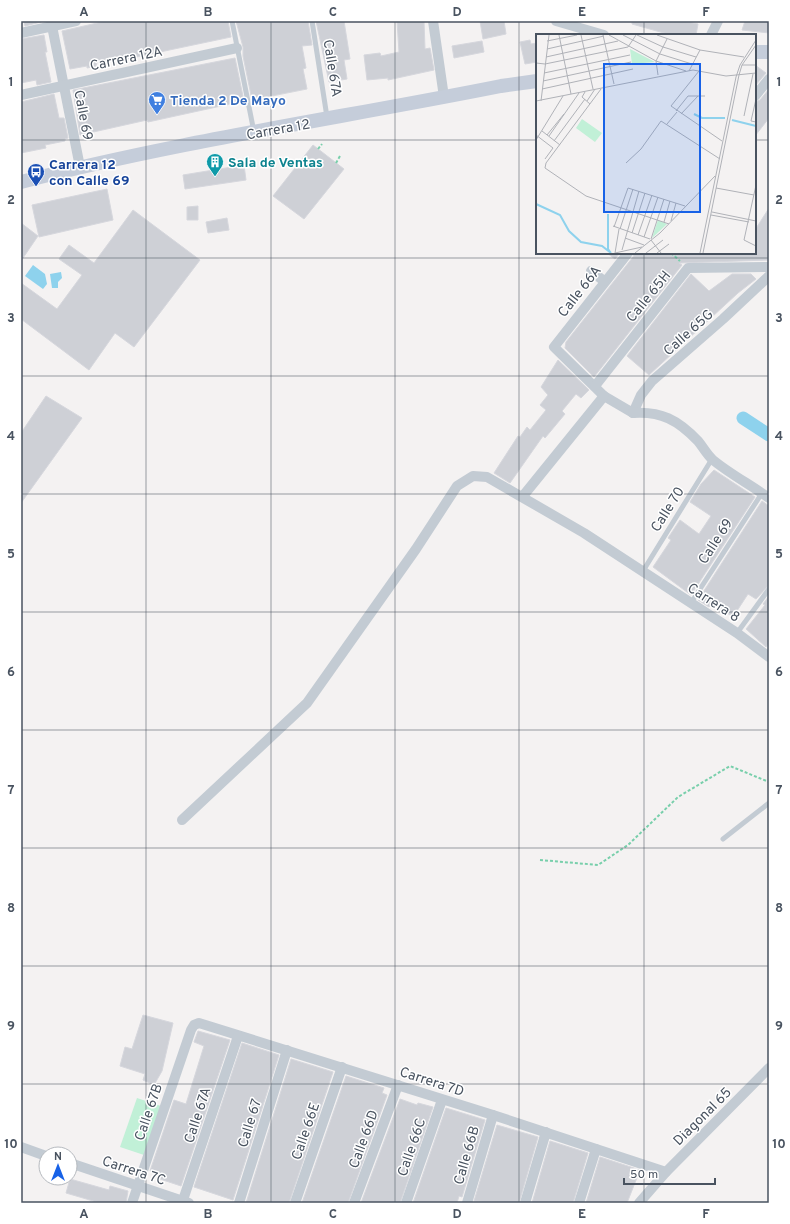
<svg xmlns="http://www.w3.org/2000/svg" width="790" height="1224" viewBox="0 0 790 1224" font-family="Overpass,sans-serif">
  <rect width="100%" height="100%" fill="#f4f2f2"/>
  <path fill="#c1f0d7" d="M137,1098L161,1106L144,1155L120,1147Z"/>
  <g fill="#8ed2ed">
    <path d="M33,265L45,274L47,284L43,289L25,276Z"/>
    <path d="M61,272L62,278L58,282V288H52L50,274Z"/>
  </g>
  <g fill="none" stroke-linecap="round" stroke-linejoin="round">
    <path stroke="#8ed2ed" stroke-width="13" d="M743,418L769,435"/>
  </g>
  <g fill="#ced0d6" stroke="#d6d7dd">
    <path d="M24,21H41V22L25,26Z"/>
    <path d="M106,21H228L231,37L122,60V58L96,63L97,66L87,68V66L70,69L62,31Z"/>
    <path d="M236,21H308L312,45L302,46L306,68L303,69L307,89L252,100L243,56V47Z"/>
    <path d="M316,21H344L350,59L344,60L347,79L329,82Z"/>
    <path d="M397,21H424L425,49L430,48L434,70L388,80V78L367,80L364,55L380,53L381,56L399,52Z"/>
    <path d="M480,21H504L506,34L483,39Z"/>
    <path d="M632,21H682L698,24L696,35H671L632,24Z"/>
    <path d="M745,21H769V33L742,30Z"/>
    <path d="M44,35L47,52H45L51,82L37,85L36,80L21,83V39Z"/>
    <path d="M530,40L531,44L537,43V62L525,64L520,42Z"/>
    <path d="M482,41L484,52L454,58L452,46Z"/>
    <path d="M235,58L244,101L148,122L147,120L80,135L73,90Z"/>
    <path d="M755,65L766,73L755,86Z"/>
    <path d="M769,89V118L755,136V102L760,100Z"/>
    <path d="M54,94L59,118H64L68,138L65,139V141L45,145L46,148L21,153V102Z"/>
    <path d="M313,145L344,169L304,219L273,196Z"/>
    <path d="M244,165L246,180L185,189L183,175Z"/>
    <path d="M107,189L113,220L39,237L32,205Z"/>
    <path d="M198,206V220H187V207Z"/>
    <path d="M769,208V260L679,263L682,265L594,377L565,348L566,342L633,257L634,253H755V230Z"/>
    <path d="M133,210L200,260L134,347L115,333L89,370L21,319V283L57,309L82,275L59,259L69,245L94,263Z"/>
    <path d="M227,218L229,230L208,233L206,222Z"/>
    <path d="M21,223L38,236L21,261Z"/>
    <path d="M607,253H620L615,259Z"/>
    <path d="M691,274L709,291L732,274H751L756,279L738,293L649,375L627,356Z"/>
    <path d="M558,360L589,390L581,398L576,394L562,411L565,414L545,438L543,436L510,483L494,473L518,436L520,437L527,427L530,430L546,410L540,405L548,395L541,387Z"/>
    <path d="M46,396L82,418L21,503V433Z"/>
    <path d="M714,470L755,497L691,595L653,567L671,540L668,538L680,520L699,534L711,516L690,502L701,484Z"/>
    <path d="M762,501L769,506V585L756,599L748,594L733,617L712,603L709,607L698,600Z"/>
    <path d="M769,596V643L766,647L746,629L765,605L763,604Z"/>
    <path d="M143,1015L173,1023L162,1071L154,1085L143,1080L145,1074L120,1066L125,1047L132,1049Z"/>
    <path d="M198,1031L230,1040L181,1186L160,1179L161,1176L150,1171L174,1100L186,1104L204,1046L194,1042Z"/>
    <path d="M242,1043L279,1055L233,1200L194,1187Z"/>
    <path d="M291,1059L333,1072L289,1203H246Z"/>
    <path d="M346,1076L384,1088L382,1093L387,1095L348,1203H302Z"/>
    <path d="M400,1099L417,1105L418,1103L433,1107L400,1203H361Z"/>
    <path d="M446,1108L485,1120L462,1197L459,1196L457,1203H413Z"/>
    <path d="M497,1125L538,1137L519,1203L474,1201Z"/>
    <path d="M550,1141L588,1153L573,1203H532Z"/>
    <path d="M600,1157L640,1170L627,1203H586Z"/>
    <path d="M70,1179L109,1190L110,1186L128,1191L126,1203H100L66,1193Z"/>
  </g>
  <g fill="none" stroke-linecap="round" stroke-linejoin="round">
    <g stroke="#78cfab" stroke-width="2" stroke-dasharray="3 2" stroke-linecap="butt">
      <path d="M318,149L322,144"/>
      <path d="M336,163L340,156"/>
      <path d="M671,253L680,261"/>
      <path d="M540,860L598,865L628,845L678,797L730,766L769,782"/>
    </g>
    <g stroke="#c3cbd3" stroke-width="5">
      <path d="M232,21L254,132"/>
      <path d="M312,21L327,117"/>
      <path d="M643,571L712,459"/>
      <path d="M691,603L762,493"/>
      <path d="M737,633L769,589"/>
      <path d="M723,839L769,803"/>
    </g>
    <g stroke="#c3cbd3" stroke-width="10">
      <path d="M51,21L80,167"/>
      <path d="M433,21L444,97"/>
      <path d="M556,21L604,35"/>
      <path d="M21,33L76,21"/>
      <path d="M711,35L718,21"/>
      <path d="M21,95L237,48"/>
      <path d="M755,96L769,79"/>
      <path d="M628,253L554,347L604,396L633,413"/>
      <path d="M591,271L604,281"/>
      <path d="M595,386L688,268L769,267"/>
      <path d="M633,413L641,395L652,381L723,319L769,276"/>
      <path d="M633,413C661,411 678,420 698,441C703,447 707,455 713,460C730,474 751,485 769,498"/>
      <path d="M523,496L604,396"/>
      <path d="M182,820L307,703L416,549L457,486L473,476L487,477L584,533L737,633L769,657"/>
      <path d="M21,1147L46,1156"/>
      <path d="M70,1163L189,1203"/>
      <path d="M132,1203L191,1030L194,1025L199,1023L493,1115L666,1172"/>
      <path d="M182,1203L238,1036"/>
      <path d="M239,1203L287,1050"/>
      <path d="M295,1203L342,1067"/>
      <path d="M354,1203L398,1085"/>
      <path d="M406,1203L442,1100"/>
      <path d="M467,1203L493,1115"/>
      <path d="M525,1203L546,1132"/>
      <path d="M579,1203L596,1149"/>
      <path d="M639,1203L666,1172L769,1068"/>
    </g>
    <g stroke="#c5cdda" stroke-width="14">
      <path d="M755,52H769"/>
      <path d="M21,182C179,141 341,118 501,86L537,81"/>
    </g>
  </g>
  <path fill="none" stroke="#495360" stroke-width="1" stroke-opacity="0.55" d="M146,21V1203M271,21V1203M395,21V1203M519,21V1203M644,21V35M21,140H537M755,140H769M644,253V1203M21,258H769M21,376H769M21,494H769M21,612H769M21,730H769M21,848H769M21,966H769M21,1084H769"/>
  <defs>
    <symbol id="supermarket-pin" viewBox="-11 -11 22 30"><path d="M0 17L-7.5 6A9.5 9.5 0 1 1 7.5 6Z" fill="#3f7fe0" stroke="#fff"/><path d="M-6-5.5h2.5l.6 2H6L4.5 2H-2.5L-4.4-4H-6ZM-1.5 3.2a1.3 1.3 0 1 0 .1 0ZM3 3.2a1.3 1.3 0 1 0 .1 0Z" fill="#fff"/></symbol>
    <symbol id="building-pin" viewBox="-11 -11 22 30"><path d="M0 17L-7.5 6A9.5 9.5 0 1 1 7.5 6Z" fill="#0f9aa8" stroke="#fff"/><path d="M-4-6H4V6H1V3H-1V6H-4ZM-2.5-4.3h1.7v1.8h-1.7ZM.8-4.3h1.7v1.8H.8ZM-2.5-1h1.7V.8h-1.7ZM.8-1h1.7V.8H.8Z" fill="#fff"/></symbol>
    <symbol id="bus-pin" viewBox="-11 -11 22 30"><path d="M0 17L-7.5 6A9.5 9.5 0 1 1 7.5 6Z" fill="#1a4fb4" stroke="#fff"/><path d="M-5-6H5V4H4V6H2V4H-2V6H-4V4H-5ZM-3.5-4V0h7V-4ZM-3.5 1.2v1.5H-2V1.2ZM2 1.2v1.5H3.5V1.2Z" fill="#fff"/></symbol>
  </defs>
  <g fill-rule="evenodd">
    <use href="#supermarket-pin" x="147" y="90" width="20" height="27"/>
    <use href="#building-pin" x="205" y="152" width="20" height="27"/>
    <use href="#bus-pin" x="26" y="162" width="20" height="27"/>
  </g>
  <g text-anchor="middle" stroke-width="3" stroke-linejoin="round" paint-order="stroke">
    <g font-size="14" fill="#495360" stroke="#fff">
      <text transform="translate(126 58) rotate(-12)" y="5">Carrera 12A</text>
      <text transform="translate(333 68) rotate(81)" y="5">Calle 67A</text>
      <text transform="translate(84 115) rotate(79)" y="5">Calle 69</text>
      <text transform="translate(278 129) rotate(-10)" y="5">Carrera 12</text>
      <text transform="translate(579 291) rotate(-52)" y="5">Calle 66A</text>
      <text transform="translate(648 296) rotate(-51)" y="5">Calle 65H</text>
      <text transform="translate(688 332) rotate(-42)" y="5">Calle 65G</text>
      <text transform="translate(667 509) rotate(-58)" y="5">Calle 70</text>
      <text transform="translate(715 541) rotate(-57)" y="5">Calle 69</text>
      <text transform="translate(714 602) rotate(33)" y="5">Carrera 8</text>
      <text transform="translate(432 1081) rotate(18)" y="5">Carrera 7D</text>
      <text transform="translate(148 1112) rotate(-71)" y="5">Calle 67B</text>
      <text transform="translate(197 1115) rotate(-72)" y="5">Calle 67A</text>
      <text transform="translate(702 1116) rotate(-45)" y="5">Diagonal 65</text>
      <text transform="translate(249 1123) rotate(-73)" y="5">Calle 67</text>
      <text transform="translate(305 1131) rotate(-71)" y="5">Calle 66E</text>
      <text transform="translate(363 1139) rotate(-70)" y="5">Calle 66D</text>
      <text transform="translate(411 1147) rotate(-71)" y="5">Calle 66C</text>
      <text transform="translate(466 1155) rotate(-74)" y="5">Calle 66B</text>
      <text transform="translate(134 1170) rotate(18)" y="5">Carrera 7C</text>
    </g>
    <g font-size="14" font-weight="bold" fill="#366cbe" stroke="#fff" text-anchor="start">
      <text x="170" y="105">Tienda 2 De Mayo</text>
    </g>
    <g font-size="14" font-weight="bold" fill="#0d838f" stroke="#fff" text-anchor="start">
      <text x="228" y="167">Sala de Ventas</text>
    </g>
    <g font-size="14" font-weight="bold" fill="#164399" stroke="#fff" text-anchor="start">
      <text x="49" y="169">Carrera 12<tspan x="49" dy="16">con Calle 69</tspan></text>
    </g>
  </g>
  <g transform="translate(536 34)">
    <rect width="220" height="220" fill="#f4f2f2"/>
    <path d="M94,15L119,28L96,30ZM46,85L66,99L59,108L40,94ZM122,186L131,190L116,204Z" fill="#c1f0d7"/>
    <path fill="none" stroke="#8ed2ed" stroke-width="2" d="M158,80L166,84H189M196,86L220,92M0,170L24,181L33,197L45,208L66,212L75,219M72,180V215L75,219"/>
    <path fill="none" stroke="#b0b2b8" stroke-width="1" d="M23,1L35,60M45,1L57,55M67,1L78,50M73,1L120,27L150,37M87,1L124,20L156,30M101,1L127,13L160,23M121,1L164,16L208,23M11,7L41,1M11,15L68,2M10,23L82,7M0,29L9,30L92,13L100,1M206,31H220M153,37L164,16M163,37L135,72L186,107M8,39L94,21M122,41L120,27L131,5M7,47L95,28M6,55L97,35M65,55L10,129L9,134L50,162L133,190M49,58L46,63L54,70M220,65L215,87L220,88M0,67L157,36L190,42L220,39M5,67L13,1M51,67L59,55M140,77L152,62H169M145,80L162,62M208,82L217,40M131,90L141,78M6,97L24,111M0,101L17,114L9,125M11,101L28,80M13,102L43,59M0,106L27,62M18,107L49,65M90,129L105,115L125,87L184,125M220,151L208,206L220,212M180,154L218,161M176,178L220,187M175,181L213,188M135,187L140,169M128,188L134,167M77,192L114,205M78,193L92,154L149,172M83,195L79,219L106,213M84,195L97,155M96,199L109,159M102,201L116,161M108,203L122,163M89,204L108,211M115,205L128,165M115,206L125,219M86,216L103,157M99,219L124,199L179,142M110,219L127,206M121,219L133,210M164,219L200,43L204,31L220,6M167,219L203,41L206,31L220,11"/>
    <path fill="#1862e7" fill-opacity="0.15" stroke="#1862e7" stroke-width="2" d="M68,30H164V178H68Z"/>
    <rect width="220" height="220" fill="none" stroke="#495360" stroke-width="2"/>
  </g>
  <rect width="790" height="1224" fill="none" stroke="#ffffff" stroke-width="44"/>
  <g transform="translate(58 1166)"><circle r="19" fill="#ffffff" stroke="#b6babf"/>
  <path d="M0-3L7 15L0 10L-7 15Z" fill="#1862e7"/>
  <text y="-6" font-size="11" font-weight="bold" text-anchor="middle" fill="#495360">N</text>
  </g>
  <path d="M624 1178v6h91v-6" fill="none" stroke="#495360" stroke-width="2"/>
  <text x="630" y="1178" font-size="12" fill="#495360" stroke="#ffffff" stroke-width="3" paint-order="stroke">50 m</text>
  <rect x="22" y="22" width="746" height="1180" fill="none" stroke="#495360" stroke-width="1.5"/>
  <g font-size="13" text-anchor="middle" font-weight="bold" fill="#495360">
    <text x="84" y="16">A</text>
    <text x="208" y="16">B</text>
    <text x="333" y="16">C</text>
    <text x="457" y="16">D</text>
    <text x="582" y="16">E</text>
    <text x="706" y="16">F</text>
    <text x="11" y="86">1</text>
    <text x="779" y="86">1</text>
    <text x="11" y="204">2</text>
    <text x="779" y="204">2</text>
    <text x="11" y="322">3</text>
    <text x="779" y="322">3</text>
    <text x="11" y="440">4</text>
    <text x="779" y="440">4</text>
    <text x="11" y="558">5</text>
    <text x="779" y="558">5</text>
    <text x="11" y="676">6</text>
    <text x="779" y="676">6</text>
    <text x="11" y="794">7</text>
    <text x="779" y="794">7</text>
    <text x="11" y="912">8</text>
    <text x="779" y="912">8</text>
    <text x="11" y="1030">9</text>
    <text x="779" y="1030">9</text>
    <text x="11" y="1148">10</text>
    <text x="779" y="1148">10</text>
    <text x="84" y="1218">A</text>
    <text x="208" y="1218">B</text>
    <text x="333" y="1218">C</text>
    <text x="457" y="1218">D</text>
    <text x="582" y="1218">E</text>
    <text x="706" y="1218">F</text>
  </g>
</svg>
